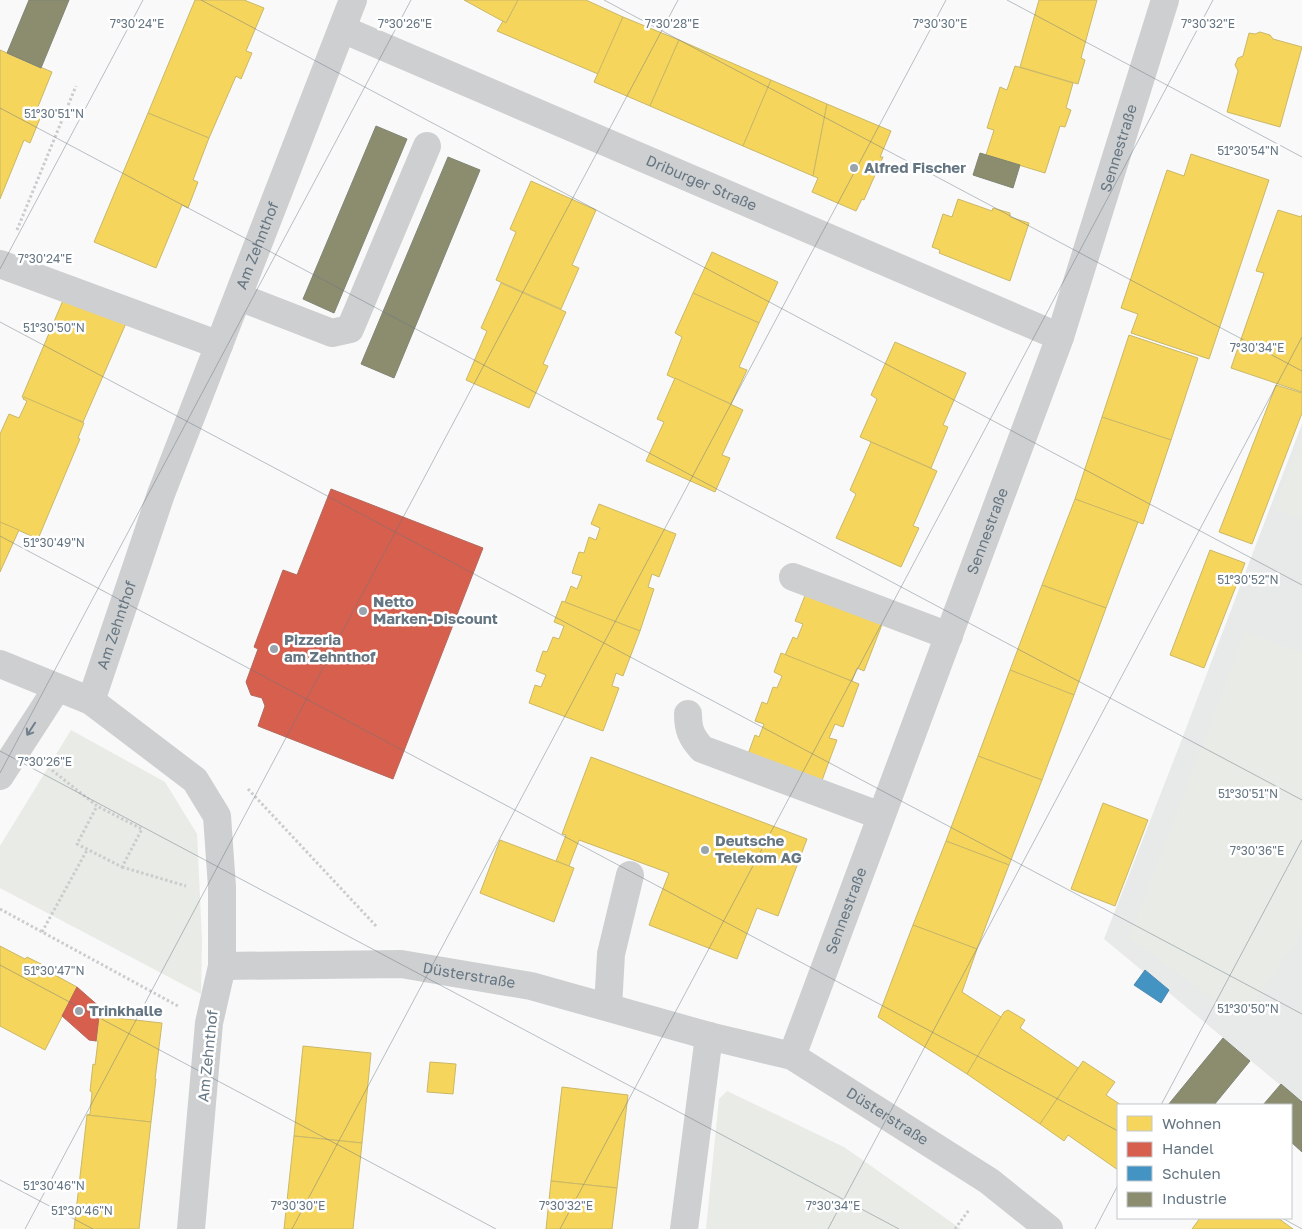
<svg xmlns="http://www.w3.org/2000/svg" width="1302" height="1229" viewBox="0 0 1302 1229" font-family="'Golos Text',sans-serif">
  <rect width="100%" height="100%" fill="#f9f9f9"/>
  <path fill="#e8e9e9" d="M1302,424V1103L1104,939L1180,744Z"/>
  <g fill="#e8ebe6">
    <path d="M1302,433V519L1274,509Z"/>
    <path d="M1245,632L1302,653V933L1242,1019L1129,938Z"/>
    <path d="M71,730L165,782L197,834L202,939L201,994L0,888V846Z"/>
    <path d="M727,1091L844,1147L961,1229H706L719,1099Z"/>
  </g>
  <g fill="#f6d55c" stroke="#cab868">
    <path d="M195,0H244L264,8L246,51L252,53L241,79L236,76L209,138L148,113Z"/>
    <path d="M464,0H518L506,23Z"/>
    <path d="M518,0H586L623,17L598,74L497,31L503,21L506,23Z"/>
    <path d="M1039,0H1097L1081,58L1085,60L1078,84L1020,67Z"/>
    <path d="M623,17L679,40L650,106L594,82Z"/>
    <path d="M1260,32L1270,35L1273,39L1302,47L1280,127L1227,112L1238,71L1235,65L1238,58L1243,56L1249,33L1255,34Z"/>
    <path d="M679,40L771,80L743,146L650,106Z"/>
    <path d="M0,50L52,72L35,114L41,116L30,143L24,140L0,199Z"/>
    <path d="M1015,66L1073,83L1066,108L1071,110L1065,127L1060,126L1045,173L986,155L994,130L987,128L1000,87L1007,90Z"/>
    <path d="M771,80L827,104L813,176L743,146Z"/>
    <path d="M827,104L891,131L880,157H883L864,200L862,199L856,211L812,192L818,178L813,176Z"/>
    <path d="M148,113L209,138L193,180L198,182L188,208L182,205L156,268L94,242Z"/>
    <path d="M1191,154L1269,180L1209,359L1131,333L1138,314L1121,308L1167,170L1184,176Z"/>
    <path d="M531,181L596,210L572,265L579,268L561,309L496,280L516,232L510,229Z"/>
    <path d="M958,199L992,211L993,208L1010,213V217L1029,223L1010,281L939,253L940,250L932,247L943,214L952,217Z"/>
    <path d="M1278,210L1301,217L1302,215V392L1231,368L1264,273L1256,271Z"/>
    <path d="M712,252L778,282L759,323L693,293Z"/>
    <path d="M501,283L566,312L543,364L548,366L529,408L466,380L487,331L481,328Z"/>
    <path d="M693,293L759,323L739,367L747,370L731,404L667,375L682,337L675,333Z"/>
    <path d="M64,298L127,321L83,422L22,397Z"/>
    <path d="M1129,335L1198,358L1171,440L1102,417Z"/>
    <path d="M895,342L966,373L943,425L948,427L931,468L860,437L877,399L871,395Z"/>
    <path d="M675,378L743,410L722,455L730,458L715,492L646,461L664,422L657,419Z"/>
    <path d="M1276,385L1302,393V413L1252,544L1219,532Z"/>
    <path d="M24,397L84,423L78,438L80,439L38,539L0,522V434L9,414L19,418L27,401L23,399Z"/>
    <path d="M1102,417L1171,440L1143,524L1075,499Z"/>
    <path d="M871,442L937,471L913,526L919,528L901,567L836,538L856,494L850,490Z"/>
    <path d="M1075,499L1138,522L1106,608L1042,585Z"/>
    <path d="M599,504L676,534L659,577L652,574L648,587L654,589L640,631L565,602L571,586L577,589L582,576L572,573L579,552L584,553L589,537L596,540L600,528L591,524Z"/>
    <path d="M0,522L19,530L0,572Z"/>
    <path d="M1210,550L1245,563L1204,668L1170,655Z"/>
    <path d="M1042,585L1106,608L1074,695L1010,670Z"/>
    <path d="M806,593L883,622L864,671L857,668L852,681L785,655L793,637L797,639L803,624L795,621Z"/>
    <path d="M562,601L640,631L623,676L616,673L612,686L619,688L603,731L529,703L535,685L541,687L546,675L536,671L543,651L547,652L553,637L559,639L564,626L554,622Z"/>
    <path d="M781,653L859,684L843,727L835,724L829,738L837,740L821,783L748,754L755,735L759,737L764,724L755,721L762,702L767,704L773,687L777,688L782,676L774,672Z"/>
    <path d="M1010,670L1074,695L1042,780L978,756Z"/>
    <path d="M978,756L1042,780L1009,865L946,841Z"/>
    <path d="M591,757L807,839L778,916L757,908L737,959L649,925L669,873L579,840L569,866L556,861L566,835L562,834Z"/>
    <path d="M1103,803L1148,820L1115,906L1071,889Z"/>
    <path d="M500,840L574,868L554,922L480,893Z"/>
    <path d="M946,841L1009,865L977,949L913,925Z"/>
    <path d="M913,925L977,949L962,992L1001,1017L967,1074L878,1017Z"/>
    <path d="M0,946L25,959L27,957L43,965L42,968L77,987L45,1050L0,1026Z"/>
    <path d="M1008,1010L1025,1020L1020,1028L1078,1068L1040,1124L967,1074L1004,1012Z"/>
    <path d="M99,1016L162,1023L155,1079H156L151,1122L87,1115L90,1114L92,1092L90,1091L93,1064L95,1065L98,1041H96Z"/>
    <path d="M303,1046L371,1053L362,1143L294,1136Z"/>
    <path d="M1083,1061L1115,1082L1106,1095L1121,1105H1118V1170L1068,1135L1064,1141L1040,1124Z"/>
    <path d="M430,1062L456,1064L453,1094L427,1092Z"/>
    <path d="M562,1087L628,1095L617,1188L551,1181Z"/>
    <path d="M87,1115L151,1122L139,1229H74Z"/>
    <path d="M294,1136L362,1143L353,1229H284Z"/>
    <path d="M551,1181L617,1188L612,1229H546Z"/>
    <path d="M1200,1218H1278L1293,1229H1192Z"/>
  </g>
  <g fill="#d6604d" stroke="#b4675d">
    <path d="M331,489L483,548L393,779L258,726L265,706L262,698L251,695L246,682L258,649L254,647L283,570L297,575Z"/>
    <path d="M77,987L102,1009L101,1017L99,1016L96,1041L89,1040L62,1016Z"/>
  </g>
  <path fill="#4393c3" stroke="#4d8ab0" d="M1145,970L1169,990L1161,1003L1134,985Z"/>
  <g fill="#8c8c6e" stroke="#808574">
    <path d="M29,0H69L41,68L7,53Z"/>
    <path d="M376,126L407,139L334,313L303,299Z"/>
    <path d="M980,153L1020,165L1013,188L973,175Z"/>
    <path d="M448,157L480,170L394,378L361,364Z"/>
    <path d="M1223,1038L1250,1061L1214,1105H1168Z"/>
    <path d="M1281,1084L1302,1102V1152L1291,1142V1105H1263Z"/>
  </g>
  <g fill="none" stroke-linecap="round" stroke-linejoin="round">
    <g stroke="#cbcccd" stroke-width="3" stroke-dasharray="2.5 2.5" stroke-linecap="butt">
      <path d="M17,230L76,86"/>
      <path d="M48,767L97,806L77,844L122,867L142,829L97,806"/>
      <path d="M248,789L377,927"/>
      <path d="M122,867L186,886"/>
      <path d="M0,909L178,1006"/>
      <path d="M42,932L87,850"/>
      <path d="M955,1229L969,1210"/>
    </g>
    <g stroke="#cecfd0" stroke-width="28">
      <path id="s1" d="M342,29L1060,337"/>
      <path d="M0,264L219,345"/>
      <path d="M239,297L332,333L350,329L427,146"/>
      <path d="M793,577L949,636"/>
      <path d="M0,664L91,701L195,780L217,816L222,887V966L209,1023L191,1229"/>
      <path id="s2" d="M91,701L161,494L353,0"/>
      <path d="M688,714C688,729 691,737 702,749L881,816"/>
      <path d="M0,776L57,688"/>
      <path id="s3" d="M222,966L401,964L531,986L709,1036L792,1056L989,1181L1049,1229"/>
      <path d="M608,1007L611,954L630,875"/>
      <path id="s4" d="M792,1056L1060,337L1165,0"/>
      <path d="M684,1229L709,1036"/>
    </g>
  </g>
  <defs><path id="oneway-shaft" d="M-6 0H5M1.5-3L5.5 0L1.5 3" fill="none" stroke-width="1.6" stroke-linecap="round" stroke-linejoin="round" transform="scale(1.25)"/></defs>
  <use stroke="#707f8b" href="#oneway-shaft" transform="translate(31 729) rotate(123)"/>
  <path fill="none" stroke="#657683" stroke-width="1" stroke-opacity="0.45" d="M201,0L1302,585M604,0L1302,371M1007,0L1302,157M0,108L1302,800M0,269L143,0M0,322L1302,1014M0,536L1118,1131M0,751L899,1229M0,773L411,0M0,965L496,1229M1161,1105L1302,840M0,1180L93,1229M1282,1218L1302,1229M25,1229L678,0M292,1229L946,0M560,1229L1213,0M828,1229L1302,337M1095,1229L1118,1185"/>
  <g fill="#99a4ac" stroke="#fff" stroke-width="2">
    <circle cx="854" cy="168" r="5"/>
    <circle cx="363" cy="611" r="5"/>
    <circle cx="274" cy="649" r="5"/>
    <circle cx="705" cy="850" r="5"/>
    <circle cx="79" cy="1011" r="5"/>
  </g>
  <g text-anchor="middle" stroke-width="5" stroke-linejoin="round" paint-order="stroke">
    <g font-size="15" fill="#657683" stroke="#fff">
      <text dy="5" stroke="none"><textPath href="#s4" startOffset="965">Sennestraße</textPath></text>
      <text dy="5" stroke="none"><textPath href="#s1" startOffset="391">Driburger Straße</textPath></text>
      <text dy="5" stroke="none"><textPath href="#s2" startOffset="485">Am Zehnthof</textPath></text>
      <text dy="5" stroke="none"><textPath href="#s4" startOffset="560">Sennestraße</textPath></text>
      <text dy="5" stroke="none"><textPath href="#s2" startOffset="80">Am Zehnthof</textPath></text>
      <text dy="5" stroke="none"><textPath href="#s4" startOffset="155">Sennestraße</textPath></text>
      <text dy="5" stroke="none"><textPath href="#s3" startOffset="248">Düsterstraße</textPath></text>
      <text transform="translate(208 1056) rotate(-84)" y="5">Am Zehnthof</text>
      <text dy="5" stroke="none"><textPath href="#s3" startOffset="694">Düsterstraße</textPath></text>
    </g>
    <g font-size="15" font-weight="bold" fill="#657683" stroke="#fff" text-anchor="start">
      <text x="864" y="173">Alfred Fischer</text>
      <text x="373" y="607">Netto<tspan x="373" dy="17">Marken-Discount</tspan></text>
      <text x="284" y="645">Pizzeria<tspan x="284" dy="17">am Zehnthof</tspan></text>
      <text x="715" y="846">Deutsche<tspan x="715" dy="17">Telekom AG</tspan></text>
      <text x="89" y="1016">Trinkhalle</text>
    </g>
  </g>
  <g font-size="12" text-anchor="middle" fill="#657683" stroke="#fff" stroke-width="5" stroke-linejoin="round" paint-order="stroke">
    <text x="405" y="28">7°30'26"E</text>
    <text x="672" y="28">7°30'28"E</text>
    <text x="940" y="28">7°30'30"E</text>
    <text x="1208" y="28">7°30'32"E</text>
    <text x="137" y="28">7°30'24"E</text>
    <text x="54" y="118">51°30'51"N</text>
    <text x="1248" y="155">51°30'54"N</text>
    <text x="45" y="263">7°30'24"E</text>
    <text x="54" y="332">51°30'50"N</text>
    <text x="1257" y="352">7°30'34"E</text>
    <text x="54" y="547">51°30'49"N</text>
    <text x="1248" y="584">51°30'52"N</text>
    <text x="45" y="766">7°30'26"E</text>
    <text x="1248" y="798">51°30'51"N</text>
    <text x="1257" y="855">7°30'36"E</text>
    <text x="54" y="975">51°30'47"N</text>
    <text x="1248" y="1013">51°30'50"N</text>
    <text x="54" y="1190">51°30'46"N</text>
    <text x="298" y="1210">7°30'30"E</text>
    <text x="566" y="1210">7°30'32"E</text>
    <text x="833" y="1210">7°30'34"E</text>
    <text x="82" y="1215">51°30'46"N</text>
  </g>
  <rect x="1117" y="1104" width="175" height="115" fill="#ffffff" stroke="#c1c8cd"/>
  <rect x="1127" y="1116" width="25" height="15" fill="#f6d55c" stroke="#c1c8cd"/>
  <text x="1162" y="1129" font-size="15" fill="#657683">Wohnen</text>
  <rect x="1127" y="1142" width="25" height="15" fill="#d6604d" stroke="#c1c8cd"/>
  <text x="1162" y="1154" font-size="15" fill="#657683">Handel</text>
  <rect x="1127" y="1166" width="25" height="15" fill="#4393c3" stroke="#c1c8cd"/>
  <text x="1162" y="1179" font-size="15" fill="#657683">Schulen</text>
  <rect x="1127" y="1192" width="25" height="15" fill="#8c8c6e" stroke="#c1c8cd"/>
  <text x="1162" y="1204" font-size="15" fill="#657683">Industrie</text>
</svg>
